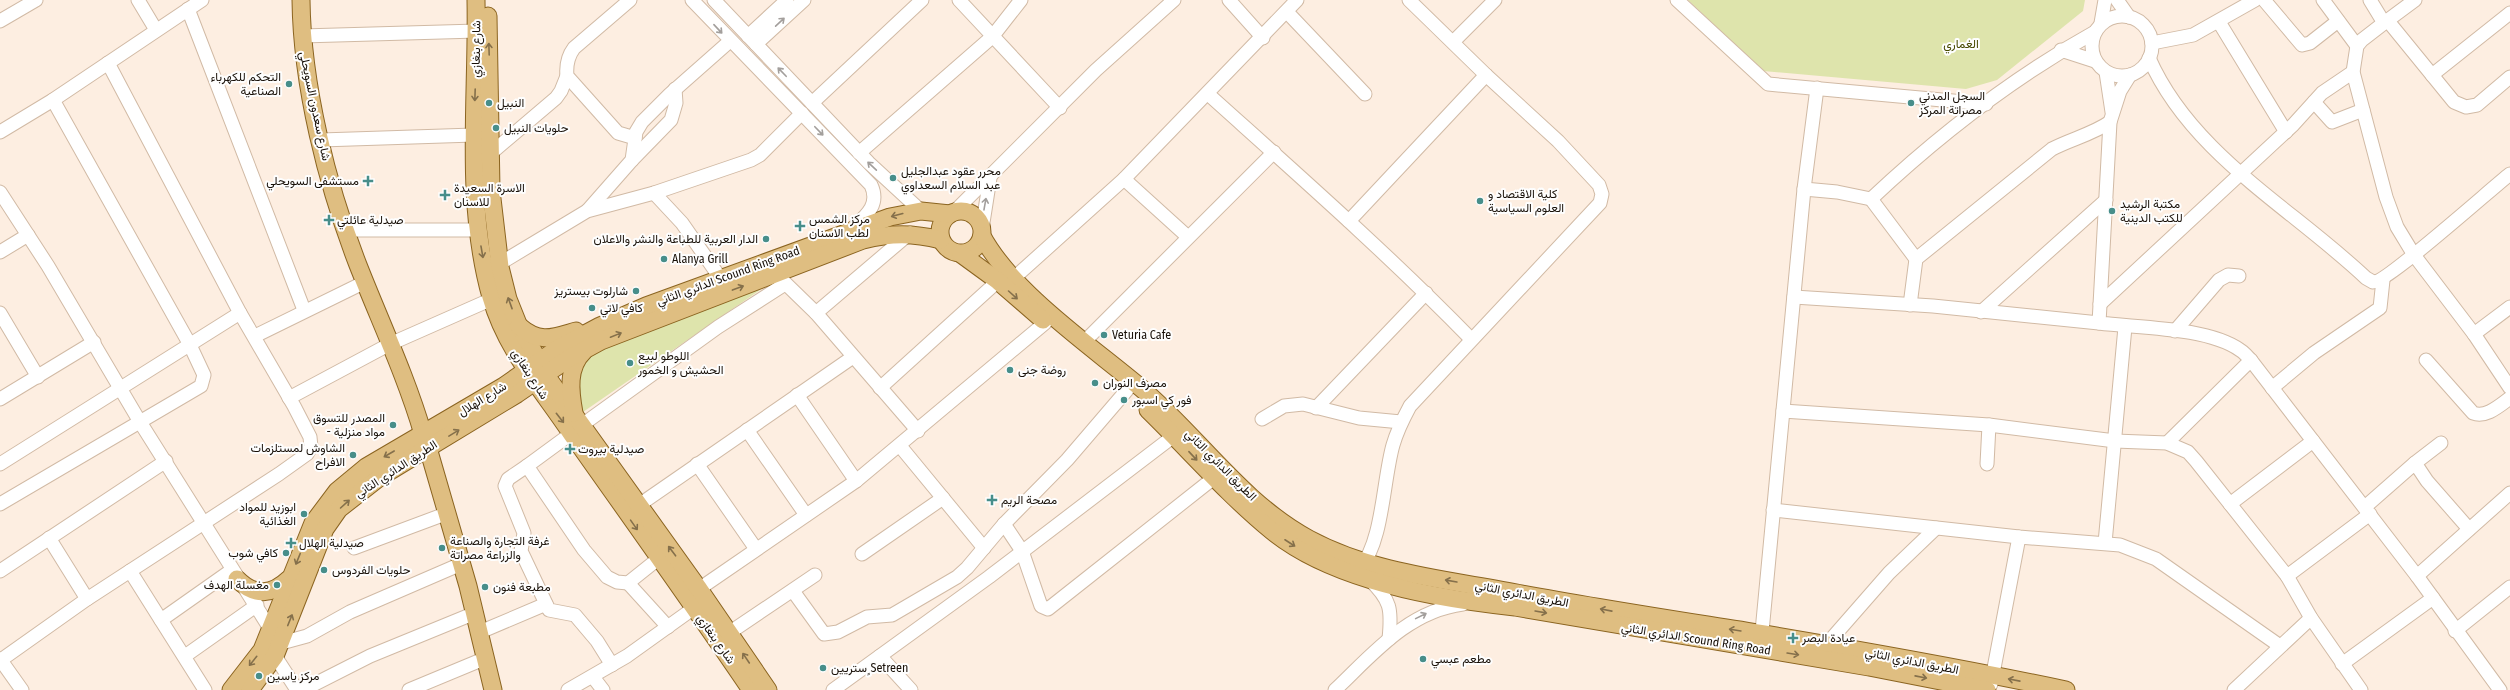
<svg xmlns="http://www.w3.org/2000/svg" width="2510" height="690" viewBox="0 0 2510 690" font-family="'Fira Sans Condensed',Vazirmatn,sans-serif">
  <rect width="100%" height="100%" fill="#fdeee1"/>
  <g fill="#dee4ac">
    <path d="M1688,0H2085L2083,11L1997,80L1966,89L1763,71Z"/>
    <path d="M770,283L583,412L575,400L577,369L597,348Z"/>
  </g>
  <g fill="none" stroke-linecap="round" stroke-linejoin="round">
    <defs>
      <g id="minor">
        <path d="M138,0L156,30"/>
        <path d="M630,0L574,48C568,56 566,66 567,76L618,133L635,138"/>
        <path d="M692,0L871,185C880,204 867,215 853,228"/>
        <path d="M714,0L869,163L921,211"/>
        <path d="M959,0L1060,108"/>
        <path d="M1229,0L1263,38"/>
        <path d="M1677,0L1768,84L1986,104"/>
        <path d="M2117,0L2129,17"/>
        <path d="M2264,0L2302,45L2310,43L2338,21"/>
        <path d="M2323,0L2357,46"/>
        <path d="M2370,0L2384,23L2415,0"/>
        <path d="M188,9L304,310"/>
        <path d="M1287,12L1365,94"/>
        <circle cx="2122" cy="46" r="30"/>
        <path d="M0,21L36,0"/>
        <path d="M2388,21L2454,102L2466,107L2477,105L2510,77"/>
        <path d="M2219,22L2286,132"/>
        <path d="M2101,23L2105,0"/>
        <path d="M2384,23L2362,40L2357,46L2353,72L2386,197L2397,227L2414,255L2474,334L2510,388"/>
        <path d="M302,36L477,31"/>
        <path d="M748,36L787,0"/>
        <path d="M1453,42L1495,0"/>
        <path d="M2152,43L2193,35L2255,0"/>
        <path d="M756,44L804,0"/>
        <path d="M2061,50L2095,61"/>
        <path d="M2149,58C2191,154 2292,208 2366,278L2373,282C2386,283 2492,188 2510,174"/>
        <path d="M2106,72L2112,112"/>
        <path d="M2130,75L2120,91L2110,122L2099,323C2139,328 2207,327 2240,350C2245,353 2249,358 2253,363L2417,576L2500,690"/>
        <path d="M2432,75L2510,13"/>
        <path d="M1208,94C1297,174 1387,253 1471,339"/>
        <path d="M2314,102L2332,122L2363,110"/>
        <path d="M812,103L922,0"/>
        <path d="M0,132L53,100L202,0"/>
        <path d="M321,140L474,135"/>
        <path d="M859,153L992,37L1021,0"/>
        <path d="M490,154L556,98L561,91L567,76"/>
        <path d="M632,160L671,120L676,103L675,89"/>
        <path d="M1124,179L1188,237"/>
        <path d="M1804,189L1837,192L1871,199C1938,136 2014,77 2095,32"/>
        <path d="M0,192L48,266L140,422L276,638L285,642L307,636L350,612L461,564"/>
        <path d="M654,193L682,223L721,279"/>
        <path d="M1871,199L1916,259"/>
        <path d="M588,210L632,160L636,132L642,122L670,94L730,41"/>
        <path d="M954,212L1096,70L1174,0"/>
        <path d="M1349,221L1486,75"/>
        <path d="M982,229L990,178"/>
        <path d="M346,230H478"/>
        <path d="M0,252L28,235"/>
        <path d="M499,264L587,211L654,193L751,160L760,155L802,113"/>
        <path d="M780,278L816,313L918,431"/>
        <path d="M1014,278L1124,179L1297,0"/>
        <path d="M1794,297L1933,306L2099,323"/>
        <path d="M2100,304L2293,125L2322,93L2353,72"/>
        <path d="M1910,305L1916,259L2052,149C2071,139 2093,134 2110,122"/>
        <path d="M1981,312L2106,200"/>
        <path d="M0,313L38,377"/>
        <path d="M816,313L910,233"/>
        <path d="M2175,331L2219,280L2228,275L2239,276"/>
        <path d="M2474,334L2510,307"/>
        <path d="M255,336L365,282"/>
        <path d="M1085,341L1274,152"/>
        <path d="M2426,360L2473,413C2486,418 2499,406 2510,398"/>
        <path d="M880,388L998,281"/>
        <path d="M2272,388L2314,353L2380,308L2383,280"/>
        <path d="M797,395L856,481"/>
        <path d="M289,398L390,344L492,299"/>
        <path d="M0,399L94,342"/>
        <path d="M1316,408L1426,293"/>
        <path d="M1783,411L1989,425L2115,441L2167,443L2188,452L2196,461L2287,576L2311,618L2361,690"/>
        <path d="M1262,419L1284,406L1303,404L1359,418L1401,422"/>
        <path d="M582,425L718,327L785,284"/>
        <path d="M747,430L806,515"/>
        <path d="M572,433L527,466L584,550L607,577L617,582L628,583L658,559"/>
        <path d="M2167,443L2251,360"/>
        <path d="M900,446L984,548"/>
        <path d="M2415,463L2441,443"/>
        <path d="M0,464L240,313"/>
        <path d="M697,464L756,549"/>
        <path d="M1987,464L1989,425"/>
        <path d="M527,466L508,479L505,486L524,533L521,551L549,610L575,615L597,641L612,665"/>
        <path d="M0,504L201,386L204,375L189,343L53,100"/>
        <path d="M2230,504L2313,441"/>
        <path d="M639,505L853,357"/>
        <path d="M2365,507L2415,463L2427,481L2469,529"/>
        <path d="M1773,510L2019,537L2120,545L2156,559L2280,646"/>
        <path d="M1004,524L1022,551L1041,606L1048,609L1215,477"/>
        <path d="M49,538L87,599"/>
        <path d="M2105,543L2125,327"/>
        <path d="M354,548L448,513"/>
        <path d="M862,554L943,498"/>
        <path d="M1360,568C1383,542 1383,480 1393,445C1397,431 1403,419 1410,406L1600,203L1602,194L1599,185L1558,141L1486,75L1409,0"/>
        <path d="M0,571L166,461"/>
        <path d="M130,571L205,690"/>
        <path d="M2287,576L2370,514"/>
        <path d="M2417,576L2510,493"/>
        <path d="M1369,579C1391,600 1392,609 1389,639"/>
        <path d="M628,583L668,627"/>
        <path d="M699,589L856,481L1045,323"/>
        <path d="M793,591L824,634L838,632L867,617L892,615L957,577L967,568L1004,524L1067,460L1127,390"/>
        <path d="M161,620L232,570"/>
        <path d="M2455,631L2510,587"/>
        <path d="M480,632L546,604"/>
        <path d="M729,633L815,575"/>
        <path d="M1761,642L1804,189L1817,88"/>
        <path d="M1826,645L1889,573L1936,528"/>
        <path d="M185,656L257,605"/>
        <path d="M275,656L297,690"/>
        <path d="M880,656L911,690"/>
        <path d="M0,659L22,690"/>
        <path d="M1,660L87,599L279,474L307,454L311,447L310,437L294,406L240,313L108,63"/>
        <path d="M2342,664L2433,598"/>
        <path d="M593,677L603,690"/>
        <path d="M1991,684L2019,537"/>
        <path d="M303,690L370,656L475,613"/>
        <path d="M409,690L486,658"/>
        <path d="M568,690L627,656L694,608"/>
        <path d="M833,690L989,577L1175,435"/>
        <path d="M1335,690C1373,654 1408,611 1463,604"/>
        <path d="M2234,690L2311,618"/>
      </g>
      <g id="major">
        <path d="M301,0C302,86 327,185 358,265C380,321 406,376 423,434"/>
        <path d="M476,0C478,98 464,201 491,297C506,350 541,388 571,433C631,518 692,603 751,690"/>
        <path d="M488,16L491,190L500,267L508,299L518,324L550,381L699,589L768,690"/>
        <circle cx="961" cy="232" r="21"/>
        <path d="M982,236C1012,292 1091,346 1141,388C1198,436 1242,503 1309,539C1374,574 1451,580 1522,594C1603,609 1683,621 1764,634C1865,651 1966,669 2066,690"/>
        <path d="M961,254L998,281L1043,320"/>
        <path d="M519,326C540,344 552,338 576,331"/>
        <path d="M1148,410C1189,450 1227,494 1272,531C1333,581 1438,599 1515,607L1869,667L1987,690"/>
        <path d="M574,413C570,391 567,367 584,351"/>
        <path d="M428,448L468,586L493,690"/>
        <path d="M237,579C255,597 272,595 289,579"/>
        <path d="M231,690L262,650L313,523L337,491L366,467L504,386L557,349L600,326L646,306L890,217L921,211L950,214"/>
        <path d="M250,690L275,656L325,529L339,509L380,477L517,394L568,359L601,341L863,240C891,233 913,233 941,240"/>
      </g>
    </defs>
    <use href="#minor" stroke="#d1baa5" stroke-width="15"/>
    <use href="#major" stroke="#8b6420" stroke-width="19"/>
    <use href="#minor" stroke="#fff" stroke-width="13"/>
    <use href="#major" stroke="#dfbe81" stroke-width="17"/>
  </g>
  <defs><path id="oneway-shaft" d="M-6 0H5M1.5-3L5.5 0L1.5 3" fill="none" stroke-width="1.6" stroke-linecap="round" stroke-linejoin="round"/></defs>
  <g stroke="#a39f9c">
    <use href="#oneway-shaft" transform="translate(780 22) rotate(-43)"/>
    <use href="#oneway-shaft" transform="translate(718 29) rotate(47)"/>
    <use href="#oneway-shaft" transform="translate(782 72) rotate(-134)"/>
    <use href="#oneway-shaft" transform="translate(819 131) rotate(46)"/>
    <use href="#oneway-shaft" transform="translate(872 166) rotate(-137)"/>
    <use href="#oneway-shaft" transform="translate(985 204) rotate(-80)"/>
    <use href="#oneway-shaft" transform="translate(1421 616) rotate(-26)"/>
  </g>
  <g stroke="#85704b">
    <use href="#oneway-shaft" transform="translate(489 49) rotate(-92)"/>
    <use href="#oneway-shaft" transform="translate(475 95) rotate(92)"/>
    <use href="#oneway-shaft" transform="translate(897 215) rotate(165)"/>
    <use href="#oneway-shaft" transform="translate(482 252) rotate(80)"/>
    <use href="#oneway-shaft" transform="translate(738 288) rotate(-20)"/>
    <use href="#oneway-shaft" transform="translate(1013 295) rotate(42)"/>
    <use href="#oneway-shaft" transform="translate(510 303) rotate(-110)"/>
    <use href="#oneway-shaft" transform="translate(616 335) rotate(-22)"/>
    <use href="#oneway-shaft" transform="translate(560 418) rotate(52)"/>
    <use href="#oneway-shaft" transform="translate(454 433) rotate(-31)"/>
    <use href="#oneway-shaft" transform="translate(389 454) rotate(150)"/>
    <use href="#oneway-shaft" transform="translate(1193 456) rotate(47)"/>
    <use href="#oneway-shaft" transform="translate(345 504) rotate(-42)"/>
    <use href="#oneway-shaft" transform="translate(634 525) rotate(55)"/>
    <use href="#oneway-shaft" transform="translate(1290 543) rotate(33)"/>
    <use href="#oneway-shaft" transform="translate(672 551) rotate(-127)"/>
    <use href="#oneway-shaft" transform="translate(298 559) rotate(112)"/>
    <use href="#oneway-shaft" transform="translate(1451 581) rotate(-170)"/>
    <use href="#oneway-shaft" transform="translate(1606 610) rotate(-169)"/>
    <use href="#oneway-shaft" transform="translate(1541 612) rotate(10)"/>
    <use href="#oneway-shaft" transform="translate(290 620) rotate(-68)"/>
    <use href="#oneway-shaft" transform="translate(1735 630) rotate(-171)"/>
    <use href="#oneway-shaft" transform="translate(1793 654) rotate(9)"/>
    <use href="#oneway-shaft" transform="translate(746 658) rotate(-124)"/>
    <use href="#oneway-shaft" transform="translate(253 661) rotate(129)"/>
    <use href="#oneway-shaft" transform="translate(1921 677) rotate(11)"/>
    <use href="#oneway-shaft" transform="translate(2014 680) rotate(-169)"/>
  </g>
  <g fill="#478e8a" stroke="#fefefe" stroke-width="1.5">
    <circle cx="289" cy="84" r="4"/>
    <circle cx="489" cy="103" r="4"/>
    <circle cx="1911" cy="103" r="4"/>
    <circle cx="496" cy="128" r="4"/>
    <circle cx="893" cy="178" r="4"/>
    <path d="M366 175h4v4h4v4h-4v4h-4v-4h-4v-4h4z"/>
    <path d="M443 189h4v4h4v4h-4v4h-4v-4h-4v-4h4z"/>
    <circle cx="1480" cy="201" r="4"/>
    <circle cx="2112" cy="211" r="4"/>
    <path d="M327 214h4v4h4v4h-4v4h-4v-4h-4v-4h4z"/>
    <path d="M798 220h4v4h4v4h-4v4h-4v-4h-4v-4h4z"/>
    <circle cx="766" cy="239" r="4"/>
    <circle cx="664" cy="259" r="4"/>
    <circle cx="636" cy="291" r="4"/>
    <circle cx="592" cy="308" r="4"/>
    <circle cx="1104" cy="335" r="4"/>
    <circle cx="630" cy="363" r="4"/>
    <circle cx="1010" cy="370" r="4"/>
    <circle cx="1095" cy="383" r="4"/>
    <circle cx="1124" cy="400" r="4"/>
    <circle cx="393" cy="425" r="4"/>
    <path d="M568 443h4v4h4v4h-4v4h-4v-4h-4v-4h4z"/>
    <circle cx="353" cy="455" r="4"/>
    <path d="M990 494h4v4h4v4h-4v4h-4v-4h-4v-4h4z"/>
    <circle cx="304" cy="514" r="4"/>
    <path d="M289 537h4v4h4v4h-4v4h-4v-4h-4v-4h4z"/>
    <circle cx="442" cy="548" r="4"/>
    <circle cx="286" cy="553" r="4"/>
    <circle cx="324" cy="570" r="4"/>
    <circle cx="277" cy="585" r="4"/>
    <circle cx="485" cy="587" r="4"/>
    <path d="M1791 632h4v4h4v4h-4v4h-4v-4h-4v-4h4z"/>
    <circle cx="1423" cy="659" r="4"/>
    <circle cx="823" cy="668" r="4"/>
    <circle cx="259" cy="676" r="4"/>
  </g>
  <g text-anchor="middle" stroke-width="4" stroke-linejoin="round" paint-order="stroke">
    <g font-size="12" fill="#474a00" stroke="#fefefe">
      <text x="1961" y="48">الغماري</text>
    </g>
    <g font-size="12" fill="#181008" stroke="#fefefe">
      <text transform="translate(476 49) rotate(-89)" y="4">شارع بنغازي</text>
      <text transform="translate(315 106) rotate(78)" y="4">شارع سعدون السويحلي</text>
      <text transform="translate(728 276) rotate(-20)" y="4">الدائري الثاني Scound Ring Road</text>
      <text transform="translate(530 374) rotate(57)" y="4">شارع بنغازي</text>
      <text transform="translate(482 399) rotate(-31)" y="4">شارع الهلال</text>
      <text transform="translate(1221 465) rotate(45)" y="4">الطريق الدائري الثاني</text>
      <text transform="translate(396 469) rotate(-33)" y="4">الطريق الدائري الثاني</text>
      <text transform="translate(1522 594) rotate(11)" y="4">الطريق الدائري الثاني</text>
      <text transform="translate(716 639) rotate(55)" y="4">شارع بنغازي</text>
      <text transform="translate(1696 639) rotate(9)" y="4">الدائري الثاني Scound Ring Road</text>
      <text transform="translate(1912 661) rotate(11)" y="4">الطريق الدائري الثاني</text>
    </g>
    <g font-size="12" fill="#181008" stroke="#fefefe" text-anchor="start">
      <text x="281" y="81" text-anchor="end">التحكم للكهرباء<tspan x="281" dy="14">الصناعية</tspan></text>
      <text x="1919" y="100">السجل المدني<tspan x="1919" dy="14">مصراتة المركز</tspan></text>
      <text x="497" y="107">النبيل</text>
      <text x="504" y="132">حلويات النبيل</text>
      <text x="901" y="175">محرر عقود عبدالجليل<tspan x="901" dy="14">عبد السلام السعداوي</tspan></text>
      <text x="359" y="185" text-anchor="end">مستشفى السويحلي</text>
      <text x="454" y="192">الاسرة السعيدة<tspan x="454" dy="14">للاسنان</tspan></text>
      <text x="1488" y="198">كلية الاقتصاد و<tspan x="1488" dy="14">العلوم السياسية</tspan></text>
      <text x="2120" y="208">مكتبة الرشيد<tspan x="2120" dy="14">للكتب الدينية</tspan></text>
      <text x="809" y="223">مركز الشمس<tspan x="809" dy="14">لطب الاسنان</tspan></text>
      <text x="337" y="224">صيدلية عائلتي</text>
      <text x="758" y="243" text-anchor="end">الدار العربية للطباعة والنشر والاعلان</text>
      <text x="672" y="263">Alanya Grill</text>
      <text x="628" y="295" text-anchor="end">شارلوت بيستريز</text>
      <text x="600" y="312">كافي لاتي</text>
      <text x="1112" y="339">Veturia Cafe</text>
      <text x="638" y="360">اللوطو لبيع<tspan x="638" dy="14">الحشيش و الخمور</tspan></text>
      <text x="1018" y="374">روضة جنى</text>
      <text x="1103" y="387">مصرف النوران</text>
      <text x="1132" y="404">فور كي اسبور</text>
      <text x="385" y="422" text-anchor="end">المصدر للتسوق<tspan x="385" dy="14">- مواد منزلية</tspan></text>
      <text x="345" y="452" text-anchor="end">الشاوش لمستلزمات<tspan x="345" dy="14">الافراح</tspan></text>
      <text x="578" y="453">صيدلية بيروت</text>
      <text x="1001" y="504">مصحة الريم</text>
      <text x="296" y="511" text-anchor="end">ابوزيد للمواد<tspan x="296" dy="14">الغذائية</tspan></text>
      <text x="450" y="545">غرفة التجارة والصناعة<tspan x="450" dy="14">والزراعة مصراتة</tspan></text>
      <text x="299" y="547">صيدلية الهلال</text>
      <text x="278" y="557" text-anchor="end">كافي شوب</text>
      <text x="332" y="574">حلويات الفردوس</text>
      <text x="269" y="589" text-anchor="end">مغسلة الهدف</text>
      <text x="493" y="591">مطبعة فنون</text>
      <text x="1802" y="642">عيادة البصر</text>
      <text x="1431" y="663">مطعم عبسي</text>
      <text x="831" y="672">ستريين ٍSetreen</text>
      <text x="267" y="680">مركز ياسين</text>
    </g>
  </g>
</svg>
